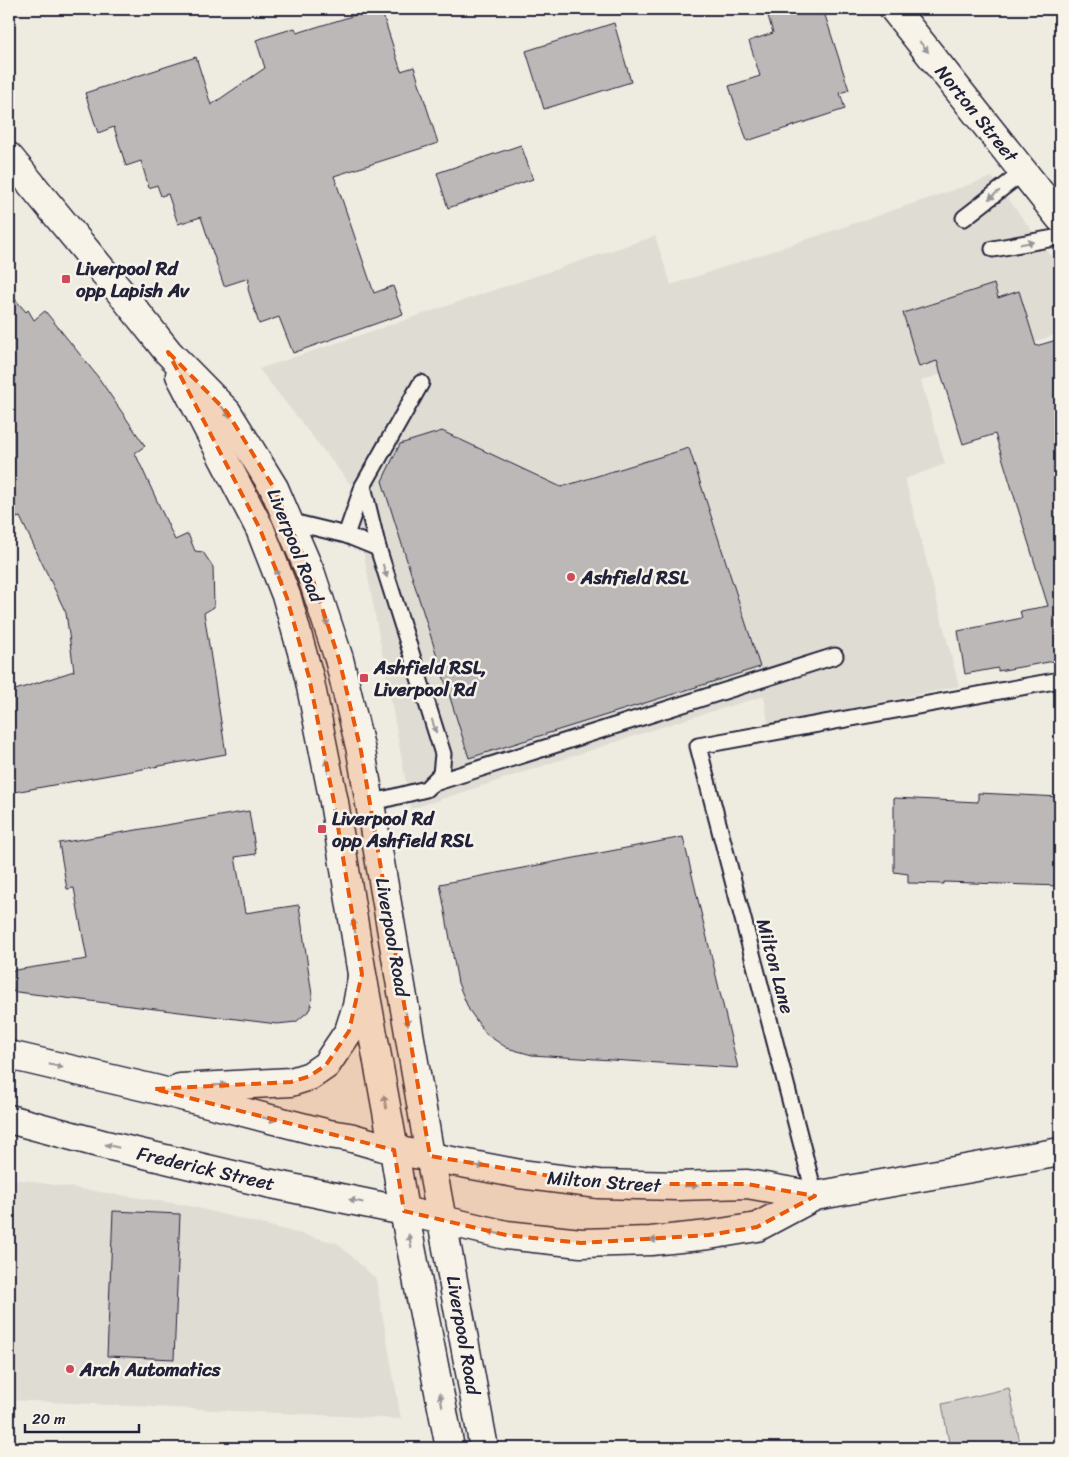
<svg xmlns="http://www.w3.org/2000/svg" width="1069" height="1457" viewBox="0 0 1069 1457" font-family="Sriracha,sans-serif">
  <rect width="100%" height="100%" fill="#eeebe1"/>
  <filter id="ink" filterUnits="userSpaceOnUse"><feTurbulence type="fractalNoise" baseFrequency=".02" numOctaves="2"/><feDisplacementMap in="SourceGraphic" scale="10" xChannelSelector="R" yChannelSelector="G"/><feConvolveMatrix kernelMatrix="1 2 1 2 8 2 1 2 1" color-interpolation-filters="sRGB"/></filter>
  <g filter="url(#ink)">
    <g fill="#dfdcd4">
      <path d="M992,177L1060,269V333L921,381L945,464L905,479L959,686L787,722L768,723L764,696L680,721L411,809L351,485L259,369L655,236L671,285Z"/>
      <path d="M9,1178L185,1205L337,1243L376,1279L401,1419L9,1400Z"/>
    </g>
    <path fill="#d1cdc9" stroke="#7a7882" d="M1009,1388L1021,1448H950L942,1404Z"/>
    <g fill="#bbb8b7" stroke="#22223b">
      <path d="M375,9H381L401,71L414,67L438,143L334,176L374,293L393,286L403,314L293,353L279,317L259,324L248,289L249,278L224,286L201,217L178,224L168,194L161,196L157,185L149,188L141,161L126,166L114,127L98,133L85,93L196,57L211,105L265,68L256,40L295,28L297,33Z"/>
      <path d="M766,9H823L849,90L840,93L845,109L747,141L729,86L760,76L749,41L773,33Z"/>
      <path d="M614,23L631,82L544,109L526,51Z"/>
      <path d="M521,145L533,179L448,208L437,173Z"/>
      <path d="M994,284L998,298L1019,291L1036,346L1060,339V621L1056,622L1060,647V660L998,671V668L965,674L958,631L1022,618L1020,611L1048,606L995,434L963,444L937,361L919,367L903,313Z"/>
      <path d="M9,292L26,312L28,310L34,320L45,311L98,377L145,446L135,453L175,540L188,534L195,551L203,552L213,567L214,607L204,613L226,754L9,793V692L74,671L66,613L20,517L17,518L9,501Z"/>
      <path d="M442,431L561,487L689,448L760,667L469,758L382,481L400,444Z"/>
      <path d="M978,793L1060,797V886L944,882V884L908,883V874L894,872V798L978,802Z"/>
      <path d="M249,811L256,854L235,857L245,913L299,905L312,995L311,1009L296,1022L277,1024L9,991V971L87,959L74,888L67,889L59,843Z"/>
      <path d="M683,837L738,1068L532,1055L507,1048L486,1034L469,1010L458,983L440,884Z"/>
      <path d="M113,1211L180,1214L174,1359L107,1356Z"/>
    </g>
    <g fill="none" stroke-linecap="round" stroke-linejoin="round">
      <defs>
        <g id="service">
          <path d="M964,218L1023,172"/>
          <path d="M993,249L1060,237"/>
          <path d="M363,486L378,548"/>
          <path d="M288,521L346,535L378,548L443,754L441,774L426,789L370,803"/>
          <path d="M346,535L363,486L421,383"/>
          <path d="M431,784L835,656"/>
          <path d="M815,1196L698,746L1060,680"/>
        </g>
        <path id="secondary" d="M894,9L1060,218"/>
        <g id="primary">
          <path d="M9,1055L154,1089L329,1134L349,1137L394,1150L520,1174L599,1184L677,1186L747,1184L815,1196"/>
          <path d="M180,1088L291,1082L310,1076L326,1065L349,1031L357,1006L362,977"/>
          <path d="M9,1119L102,1144L267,1183L404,1211L506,1235L581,1243L651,1241L709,1235L757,1227L815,1196L1060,1152"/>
        </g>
        <g id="trunk">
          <path d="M9,157L121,293L168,352L227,412L274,488L311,574L339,659L361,751L430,1156L484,1448"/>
          <path d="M180,375L260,529L287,598L309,677L334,802L362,974L394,1150L404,1211L450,1448"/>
        </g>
      </defs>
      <use href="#service" stroke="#22223b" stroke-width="19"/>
      <use href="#secondary" stroke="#22223b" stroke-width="31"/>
      <use href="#primary" stroke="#22223b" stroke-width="31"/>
      <use href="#trunk" stroke="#22223b" stroke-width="31"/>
      <use href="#service" stroke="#f7f3e8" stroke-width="15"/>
      <use href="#secondary" stroke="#f7f3e8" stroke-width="28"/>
      <use href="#primary" stroke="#f7f3e8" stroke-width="28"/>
      <use href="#trunk" stroke="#f7f3e8" stroke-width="28"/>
    </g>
    <defs><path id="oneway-solid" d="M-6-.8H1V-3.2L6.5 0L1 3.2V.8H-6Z" transform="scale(1.25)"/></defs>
    <g fill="#97959a">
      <use href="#oneway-solid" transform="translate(924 47) rotate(51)"/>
      <use href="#oneway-solid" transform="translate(994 195) rotate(142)"/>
      <use href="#oneway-solid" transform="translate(1027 243) rotate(-11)"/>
      <use href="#oneway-solid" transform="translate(226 412) rotate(51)"/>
      <use href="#oneway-solid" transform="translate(385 571) rotate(72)"/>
      <use href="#oneway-solid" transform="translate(278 575) rotate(-111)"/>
      <use href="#oneway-solid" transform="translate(326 620) rotate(72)"/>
      <use href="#oneway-solid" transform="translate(434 726) rotate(72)"/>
      <use href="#oneway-solid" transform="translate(327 766) rotate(-101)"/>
      <use href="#oneway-solid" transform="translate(354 926) rotate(-99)"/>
      <use href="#oneway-solid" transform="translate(407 1019) rotate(80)"/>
      <use href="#oneway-solid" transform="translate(56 1066) rotate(14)"/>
      <use href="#oneway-solid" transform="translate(220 1085) rotate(-2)"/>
      <use href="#oneway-solid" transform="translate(385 1102) rotate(-101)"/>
      <use href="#oneway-solid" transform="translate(269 1119) rotate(14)"/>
      <use href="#oneway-solid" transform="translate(112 1146) rotate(-167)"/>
      <use href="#oneway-solid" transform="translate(478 1166) rotate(11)"/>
      <use href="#oneway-solid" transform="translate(691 1186) rotate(-1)"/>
      <use href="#oneway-solid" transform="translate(356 1201) rotate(-168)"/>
      <use href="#oneway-solid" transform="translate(495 1233) rotate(-166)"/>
      <use href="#oneway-solid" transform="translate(657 1240) rotate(175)"/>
      <use href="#oneway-solid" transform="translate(410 1241) rotate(-102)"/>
      <use href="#oneway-solid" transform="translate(441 1400) rotate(-101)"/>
    </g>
  </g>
  <path fill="#e8590c" fill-opacity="0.2" stroke="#e8590c" stroke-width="4" stroke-dasharray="10 6" stroke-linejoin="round" d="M168,352L227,412L274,488L311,574L339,659L361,751L430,1156L599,1184H747L815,1196L757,1227L709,1235L581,1243L506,1235L404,1211L394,1150L154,1089L291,1082L310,1076L326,1065L349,1031L362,974L334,802L309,677L287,598L260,529Z"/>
  <g fill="#d1495b" stroke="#f7f3e8" stroke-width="2">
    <rect x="61" y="274" width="10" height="10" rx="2.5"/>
    <circle cx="571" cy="577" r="5"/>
    <rect x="359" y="673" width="10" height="10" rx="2.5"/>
    <rect x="317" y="824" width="10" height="10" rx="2.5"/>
    <circle cx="70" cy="1369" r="5"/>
  </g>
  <g text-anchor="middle" stroke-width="5" stroke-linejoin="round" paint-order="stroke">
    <g font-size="19" fill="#22223b" stroke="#f7f3e8">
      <text transform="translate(977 113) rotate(51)" y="7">Norton Street</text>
      <text transform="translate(296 545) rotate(68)" y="7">Liverpool Road</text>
      <text transform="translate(393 937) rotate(80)" y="7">Liverpool Road</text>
      <text transform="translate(776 966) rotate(75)" y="7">Milton Lane</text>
      <text transform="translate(206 1168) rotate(13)" y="7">Frederick Street</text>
      <text transform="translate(604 1181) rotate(4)" y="7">Milton Street</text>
      <text transform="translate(464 1335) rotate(80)" y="7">Liverpool Road</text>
    </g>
    <g font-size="19" font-weight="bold" fill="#22223b" stroke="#f7f3e8" text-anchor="start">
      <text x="76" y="275">Liverpool Rd<tspan x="76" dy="22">opp Lapish Av</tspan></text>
      <text x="581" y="584">Ashfield RSL</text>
      <text x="374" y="674">Ashfield RSL,<tspan x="374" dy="22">Liverpool Rd</tspan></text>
      <text x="332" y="825">Liverpool Rd<tspan x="332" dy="22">opp Ashfield RSL</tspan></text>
      <text x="80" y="1376">Arch Automatics</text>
    </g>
  </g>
  <rect width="1069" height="1457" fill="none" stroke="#f7f3e8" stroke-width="30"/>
  <rect x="15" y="15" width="1039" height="1427" fill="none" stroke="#22223b" stroke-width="2" filter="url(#ink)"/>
  <path d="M25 1424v8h114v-8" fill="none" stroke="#22223b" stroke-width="2.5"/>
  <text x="32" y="1424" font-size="15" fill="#22223b" stroke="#f7f3e8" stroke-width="4" paint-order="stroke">20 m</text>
</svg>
